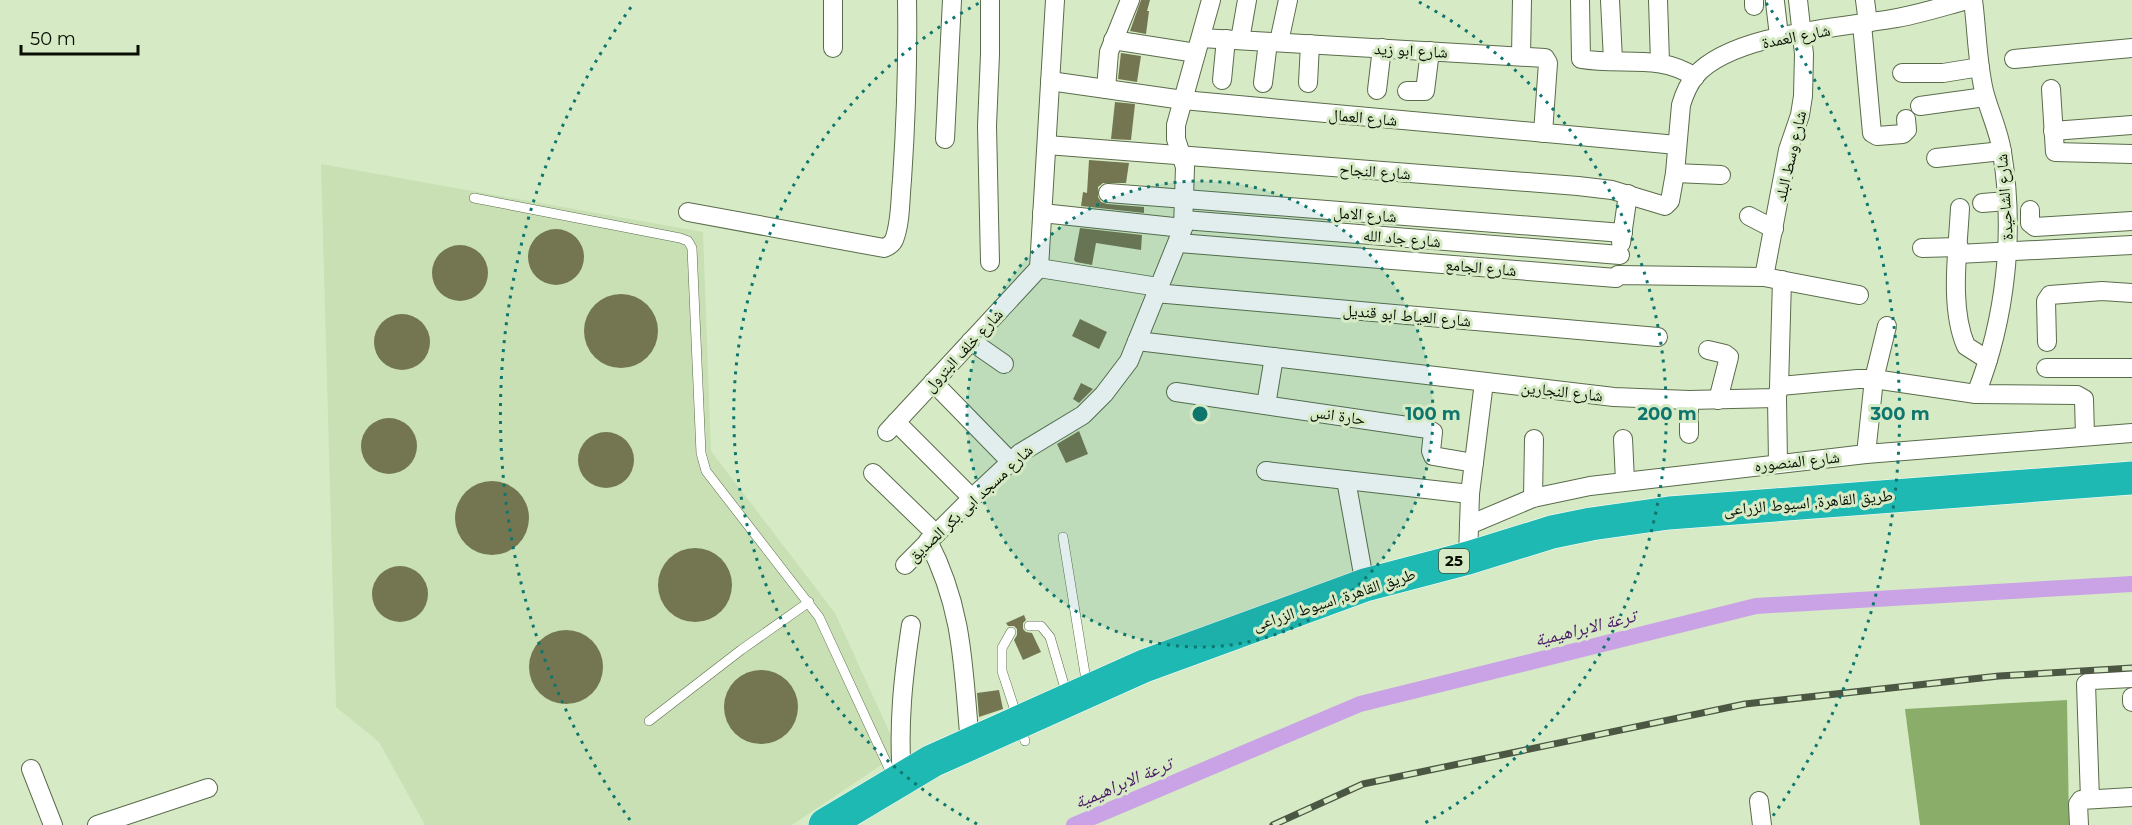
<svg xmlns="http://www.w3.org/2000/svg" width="2132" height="825" viewBox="0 0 2132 825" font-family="Montserrat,'Noto Naskh Arabic',sans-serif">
  <rect width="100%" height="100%" fill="#d6ebc5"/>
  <path fill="#c8e0b3" d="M321,164L703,232L711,451L835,613L899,753L792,825H425L379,742L336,707Z"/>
  <path fill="#8aad69" d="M2067,700L2069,825H1920L1905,709Z"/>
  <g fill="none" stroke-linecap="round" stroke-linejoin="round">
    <path stroke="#c9a3e5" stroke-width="16" d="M1074,825L1360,704L1756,606L2132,584"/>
  </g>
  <g fill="#747651">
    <path d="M1141,0H1150L1147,11H1149L1146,34L1130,31Z"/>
    <path d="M1121,53L1141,56L1137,82L1118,79Z"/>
    <path d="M1115,102L1135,104L1131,140L1111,139Z"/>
    <path d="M1089,160L1129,163L1126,183H1103L1098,187V197L1101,202L1107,204L1144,207V213L1081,206L1083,192L1087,193Z"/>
    <path d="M1080,228L1142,235L1141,250L1096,243L1092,265L1076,262L1074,260Z"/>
    <circle cx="556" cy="257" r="28"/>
    <circle cx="460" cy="273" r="28"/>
    <circle cx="621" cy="331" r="37"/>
    <circle cx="402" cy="342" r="28"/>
    <path d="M1080,319L1107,332L1099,349L1072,336Z"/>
    <path d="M1081,383L1093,389L1079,403L1073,399Z"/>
    <circle cx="389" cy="446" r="28"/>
    <path d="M1079,431L1088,454L1066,463L1057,444Z"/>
    <circle cx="606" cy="460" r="28"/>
    <circle cx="492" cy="518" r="37"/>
    <circle cx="695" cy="585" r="37"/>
    <circle cx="400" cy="594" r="28"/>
    <path d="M1024,615L1026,620L1023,623V629L1026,632L1032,633L1041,652L1023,660L1014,640L1017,635V629L1014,626H1008L1006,623Z"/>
    <circle cx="566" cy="667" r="37"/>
    <circle cx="761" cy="707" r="37"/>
    <path d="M999,690L1003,709L979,717L977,693Z"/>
  </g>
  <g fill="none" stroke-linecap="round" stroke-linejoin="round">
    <defs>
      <g id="lane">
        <path d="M474,198L680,238L688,241L692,248L701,453L706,471L819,617L894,779"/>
        <path d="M1063,537L1087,686"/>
        <path d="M1029,626H1041L1050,637L1067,695"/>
        <path d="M1011,632L1002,648V671L1025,741"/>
        <path d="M649,721L741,650L809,602"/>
      </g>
      <g id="street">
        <path d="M990,0V54L987,126L990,262"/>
        <path d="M1580,0L1581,59C1622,66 1658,53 1695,77"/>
        <path d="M1610,0L1613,60"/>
        <path d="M1658,0L1660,62"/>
        <path d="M1754,0V6"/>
        <path d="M1865,0L1868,23"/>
        <path d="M1973,0C1977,30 1977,61 1984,91C1989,111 1999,131 2002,152C2015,232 2006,319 1976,394"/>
        <path d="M1775,2L1779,36"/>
        <path d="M1862,24L1872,133L1877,136L1903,134L1907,130L1906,119"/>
        <path d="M1201,38L1545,58L1548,63L1543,133"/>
        <path d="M1113,40L1196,53"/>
        <path d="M1240,40L1247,0"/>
        <path d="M1279,42L1288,0"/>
        <path d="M833,48V0"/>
        <path d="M1521,56L1522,0"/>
        <path d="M2014,59L2132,48"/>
        <path d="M1902,73H1943L1980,67"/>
        <path d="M1222,80L1226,39"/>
        <path d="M1050,81L1183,100L1677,145"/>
        <path d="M1263,83L1268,42"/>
        <path d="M1308,83L1310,44"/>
        <path d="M1106,89L1109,52L1130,0"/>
        <path d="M2051,89L2055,152L2132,154"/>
        <path d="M1377,90L1382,48"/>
        <path d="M1407,91H1425L1430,51"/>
        <path d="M1920,106L1985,97"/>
        <path d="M2053,131L2132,125"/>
        <path d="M945,139L952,0"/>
        <path d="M1047,145L1578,186L1612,190L1665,206L1670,201L1675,173L1681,105C1684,95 1688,85 1695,76C1731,34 1838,28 1891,19C1917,15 1941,7 1967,0"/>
        <path d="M1936,158L2002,151"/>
        <path d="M1675,173L1721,175"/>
        <path d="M1108,193L1623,233"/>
        <path d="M1982,203L2007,201"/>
        <path d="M1960,208C1958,250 1949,307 1966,346L1988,360"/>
        <path d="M2030,210V223L2035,227L2132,221"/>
        <path d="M688,212L884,248C889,246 892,244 894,240C901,222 900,199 902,180C906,120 908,60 907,0"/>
        <path d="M1042,213L1183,228"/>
        <path d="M1749,216L1774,229"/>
        <path d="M1184,220L1620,255"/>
        <path d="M1179,243L1616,278L1618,275L1764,277L1859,295"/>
        <path d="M1621,243L1628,194"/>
        <path d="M1922,248L1959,247"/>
        <path d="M1958,254L2132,245"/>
        <path d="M1039,268L1055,0"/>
        <path d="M1039,268L1158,287"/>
        <path d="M1764,277L1788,150L1800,115L1803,96L1804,54L1798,0"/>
        <path d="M1155,293L1658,337"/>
        <path d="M971,341L1004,364"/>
        <path d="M1137,341L1614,397L1689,400L1776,398L1780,386L1858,379H1874L1976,394L2077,395L2084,399L2085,436"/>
        <path d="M2047,342L2046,301L2050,295L2102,291L2132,293"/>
        <path d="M1708,350L1725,354L1729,357L1718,400"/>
        <path d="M2046,368H2132"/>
        <path d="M933,382L1011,462"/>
        <path d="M1779,387L1782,280"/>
        <path d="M1176,392L1428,429L1433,432L1431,451L1433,456L1474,463"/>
        <path d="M1777,398L1778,463"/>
        <path d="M1689,400V434"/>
        <path d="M1266,405L1274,357"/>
        <path d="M896,422L972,498"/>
        <path d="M887,432L1039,268"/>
        <path d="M1623,439L1625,481"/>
        <path d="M1866,454L1874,379L1887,326"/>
        <path d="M1266,471L1470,494"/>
        <path d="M873,473L936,534"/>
        <path d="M1346,480L1365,585"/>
        <path d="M1533,498L1534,439"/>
        <path d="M1469,525L1533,498L1590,486L1866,454L2132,433"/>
        <path d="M928,541C964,610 963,669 970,744"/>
        <path d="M1468,558L1470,494L1484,382"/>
        <path d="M905,565L972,498L1020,453L1083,415L1104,394L1129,361L1183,228L1185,167L1176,139V125L1211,0"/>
        <path d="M2132,697V702"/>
        <path d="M31,769L53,825"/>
        <path d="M902,778C898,725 903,678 911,625"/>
        <path d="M2090,799L2086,684L2092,680L2132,678"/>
        <path d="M1759,801L1762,825"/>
        <path d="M97,825L208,788"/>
        <path d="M2079,825L2078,804L2081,800L2132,797"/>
      </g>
      <path id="highway" d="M825,825L932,761L1144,666L1365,585L1468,558L1552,532L1591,524L1669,513L2132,478"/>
    </defs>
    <use href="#lane" stroke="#5a6c4b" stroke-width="10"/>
    <use href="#street" stroke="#5a6c4b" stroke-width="20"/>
    <use href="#highway" stroke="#fff" stroke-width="34"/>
    <use href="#lane" stroke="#fff" stroke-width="9"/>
    <use href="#street" stroke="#fff" stroke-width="18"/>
    <use href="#highway" stroke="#1fb9b3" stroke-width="33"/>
    <defs>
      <path id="rail" d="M1273,825L1363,784L1745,704L1999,676L2132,668"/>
    </defs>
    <use href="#rail" stroke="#4c5743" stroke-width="7"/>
    <use href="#rail" stroke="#d6ebc5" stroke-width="4.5" stroke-dasharray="14" stroke-linecap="butt"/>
  </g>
  <circle cx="1200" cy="414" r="233" fill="#0f766e" fill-opacity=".12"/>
  <g fill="none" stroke="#0f766e" stroke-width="3" stroke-dasharray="3 6">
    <circle cx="1200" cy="414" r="233"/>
    <path d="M977 824A467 467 0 0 1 981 2M1419 2A467 467 0 0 1 1423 824"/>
    <path d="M630 820A700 700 0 0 1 634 3M1766 3A700 700 0 0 1 1770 820"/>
  </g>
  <g text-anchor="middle" stroke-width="6" stroke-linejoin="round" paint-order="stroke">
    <rect fill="#d6ebc5" stroke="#46503d" stroke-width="1.5" x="1439" y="549" width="30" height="24" rx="4.5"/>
    <g font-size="15" font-weight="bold" fill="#080e03">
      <text x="1454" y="566">25</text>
    </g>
    <g font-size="16" fill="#080e03" stroke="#d6ebc5">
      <text transform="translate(1796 36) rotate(-11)" y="6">شارع العمدة</text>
      <text transform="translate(1411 50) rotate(3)" y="6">شارع ابو زيد</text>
      <text transform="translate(1363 117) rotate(5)" y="6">شارع العمال</text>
      <text transform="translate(1790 156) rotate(-77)" y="6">شارع وسط البلد</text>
      <text transform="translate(1375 171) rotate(4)" y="6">شارع النجاح</text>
      <text transform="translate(2004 197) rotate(-94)" y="6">شارع الشاحيدة</text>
      <text transform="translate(1365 214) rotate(4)" y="6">شارع الامل</text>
      <text transform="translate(1402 238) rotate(5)" y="6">شارع جاد الله</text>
      <text transform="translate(1481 267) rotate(5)" y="6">شارع الجامع</text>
      <text transform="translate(1407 315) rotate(5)" y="6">شارع العياط ابو قنديل</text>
      <text transform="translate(963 350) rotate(-47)" y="6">شارع خلف البترول</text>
      <text transform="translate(1562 391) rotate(6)" y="6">شارع النجارين</text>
      <text transform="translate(1338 415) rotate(8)" y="6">حارة انس</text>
      <text transform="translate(1797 461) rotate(-6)" y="6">شارع المنصوره</text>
      <text transform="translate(1808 502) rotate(-5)" y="6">طريق القاهرة, اسيوط الزراعى</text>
      <text transform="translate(970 503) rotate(-43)" y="6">شارع مسجد ابى بكر الصديق</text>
      <text transform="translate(1334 599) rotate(-18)" y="6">طريق القاهرة, اسيوط الزراعى</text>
    </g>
    <g font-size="18" font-style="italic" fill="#4b1966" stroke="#d6ebc5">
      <text transform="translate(1585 628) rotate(-14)" y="6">ترعة الابراهيمية</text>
      <text transform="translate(1123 783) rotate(-23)" y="6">ترعة الابراهيمية</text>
    </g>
  </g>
  <circle cx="1200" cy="414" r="9" fill="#0f766e" stroke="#d6ebc5" stroke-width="3"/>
  <g font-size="18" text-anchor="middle" font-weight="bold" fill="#0f766e" stroke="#d6ebc5" stroke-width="6" stroke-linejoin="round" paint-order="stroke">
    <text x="1433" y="420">100 m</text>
    <text x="1667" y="420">200 m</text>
    <text x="1900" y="420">300 m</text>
  </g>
  <path d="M21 45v9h117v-9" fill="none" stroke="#080e03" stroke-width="3"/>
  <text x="30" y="45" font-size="18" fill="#080e03" stroke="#d6ebc5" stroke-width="4.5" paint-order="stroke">50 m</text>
</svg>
